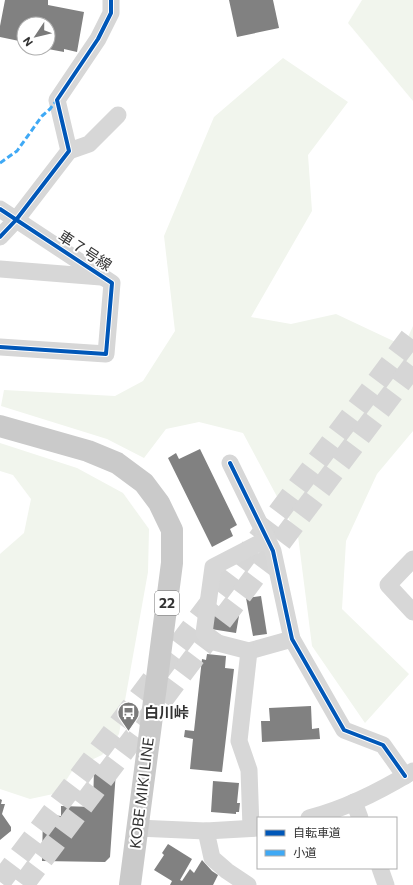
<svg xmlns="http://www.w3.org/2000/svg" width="413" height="885" viewBox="0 0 413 885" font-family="Commissioner,'Noto Sans JP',sans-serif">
  <rect width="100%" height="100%" fill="#fff"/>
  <g fill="#f1f5ed">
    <path d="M362,0H413V101L348,23Z"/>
    <path d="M283,58L348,102L308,155L312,211L251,317L291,324L336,314L404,346L413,326V431L377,474L346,541L342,609L409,674L365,723L312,646L298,536L243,433L199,422L166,429L144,458L107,439L1,406L4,390L115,396L143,381L175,331L164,236L214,117Z"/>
    <path d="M0,443L77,468L123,493L149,529L148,572L119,734L102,755L74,768L58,793L30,799L0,789V554L24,533L31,499L13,475L0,471Z"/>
  </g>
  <g fill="#818181">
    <path d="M5,0H48V5L84,12L77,52L64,49V52L48,49V24H24V42L0,37V26Z"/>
    <path d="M229,0H273L279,28L237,37Z"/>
    <path d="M200,449L237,525L230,529L233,536L212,547L168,458L176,453L179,459Z"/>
    <path d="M261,596L267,634L253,636L246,598Z"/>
    <path d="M214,606L240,610L236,633L211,629Z"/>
    <path d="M207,654L226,656L225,668L234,669L222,772L190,769L193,739L184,737L185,730L194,731L202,659L206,660Z"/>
    <path d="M311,706L312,729L319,728L320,739L262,742L261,721H270L269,708Z"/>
    <path d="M105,766L114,767V771H116L110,857L105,862L42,861L43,814L61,816V806L93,807L94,769L105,770Z"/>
    <path d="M213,781L239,783L237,803H240L239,812H236V814L211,812Z"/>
    <path d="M0,799L2,800L1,804H5L2,814L11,827V831L0,840Z"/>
    <path d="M168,844L192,859L180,880L182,881L190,869L194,873L202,860L212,871L218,875L213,885H170L172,881L154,870L164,855L162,853Z"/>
  </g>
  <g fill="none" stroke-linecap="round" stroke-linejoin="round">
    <g stroke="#d6d6d6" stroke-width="22" stroke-dasharray="22 11" stroke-linecap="butt">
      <path d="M0,882L413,334"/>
      <path d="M23,885L413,366"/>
    </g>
    <g stroke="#d7d7d7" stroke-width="17">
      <path d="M69,151L89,144L118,115"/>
      <path d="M0,209L112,283L106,354L0,347"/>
      <path d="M0,237L16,220L69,151L57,100L98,39L111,13V0"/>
      <path d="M0,269L101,277"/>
      <path d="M230,463L273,551L292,639L344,730L383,745L405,776"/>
      <path d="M267,539L213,567L204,633L210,641L249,651L292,639"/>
      <path d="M413,559L388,585L413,612"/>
      <path d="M249,651L239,741L249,770L251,828"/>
      <path d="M354,802L360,818"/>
      <path d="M309,818C344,809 382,790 413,771"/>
      <path d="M137,828L206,831L258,828"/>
      <path d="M206,831L212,858L227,871L248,885"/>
      <path d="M380,868L386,885"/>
    </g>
    <path stroke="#cacaca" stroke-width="22" d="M0,426L88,451L117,463L144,483L159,503L172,530V563L130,885"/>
    <path stroke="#3fa9f5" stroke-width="3" stroke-dasharray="6 3" stroke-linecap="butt" d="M0,163L17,151L42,116L50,109L57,100"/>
    <defs>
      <g id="cycleway">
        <path d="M0,209L112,283L106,354L0,347"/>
        <path d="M0,237L16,220L69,151L57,100L98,39L111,13V0"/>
        <path d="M230,463L273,551L292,639L344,730L383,745L405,776"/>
      </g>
    </defs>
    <use href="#cycleway" stroke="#fff" stroke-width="6"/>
    <use href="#cycleway" stroke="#0057b8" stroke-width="4"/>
  </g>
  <defs>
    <symbol id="bus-pin" viewBox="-11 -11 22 30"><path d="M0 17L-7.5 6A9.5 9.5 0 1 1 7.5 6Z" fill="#7a7a7a" stroke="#fff"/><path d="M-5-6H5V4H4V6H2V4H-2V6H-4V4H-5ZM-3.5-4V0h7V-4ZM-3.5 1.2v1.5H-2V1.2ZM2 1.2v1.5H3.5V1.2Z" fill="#fff"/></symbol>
  </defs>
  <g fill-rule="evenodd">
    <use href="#bus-pin" x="116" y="700" width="25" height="34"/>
  </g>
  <g text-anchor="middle" stroke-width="4" stroke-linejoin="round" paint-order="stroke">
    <rect fill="#fff" stroke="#707070" stroke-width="1" x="155" y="591" width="24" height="24" rx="3"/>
    <g font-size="14" font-weight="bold" fill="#333">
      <text x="167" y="608">22</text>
    </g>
    <g font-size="15" fill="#333" stroke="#fff">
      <text transform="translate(85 251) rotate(33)" y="5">車７号線</text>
      <text transform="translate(142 793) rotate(-83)" y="5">KOBE MIKI LINE</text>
    </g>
    <g font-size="15" font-weight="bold" fill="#333" stroke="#fff" text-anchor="start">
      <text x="144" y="718">白川峠</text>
    </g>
  </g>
  <rect x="257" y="817" width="140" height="52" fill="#ffffff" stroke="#adadad"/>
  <rect x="265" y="830" width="20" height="6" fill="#0057b8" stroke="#adadad"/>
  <text x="293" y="837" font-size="12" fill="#333333">自転車道</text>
  <rect x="265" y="850" width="20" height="6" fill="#3fa9f5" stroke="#adadad"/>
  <text x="293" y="857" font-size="12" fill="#333333">小道</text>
  <g transform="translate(36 36) rotate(235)"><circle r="19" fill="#ffffff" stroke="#adadad"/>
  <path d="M0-3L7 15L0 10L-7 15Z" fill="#7a7a7a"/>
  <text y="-6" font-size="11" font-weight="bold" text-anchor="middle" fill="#333333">N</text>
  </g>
</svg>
